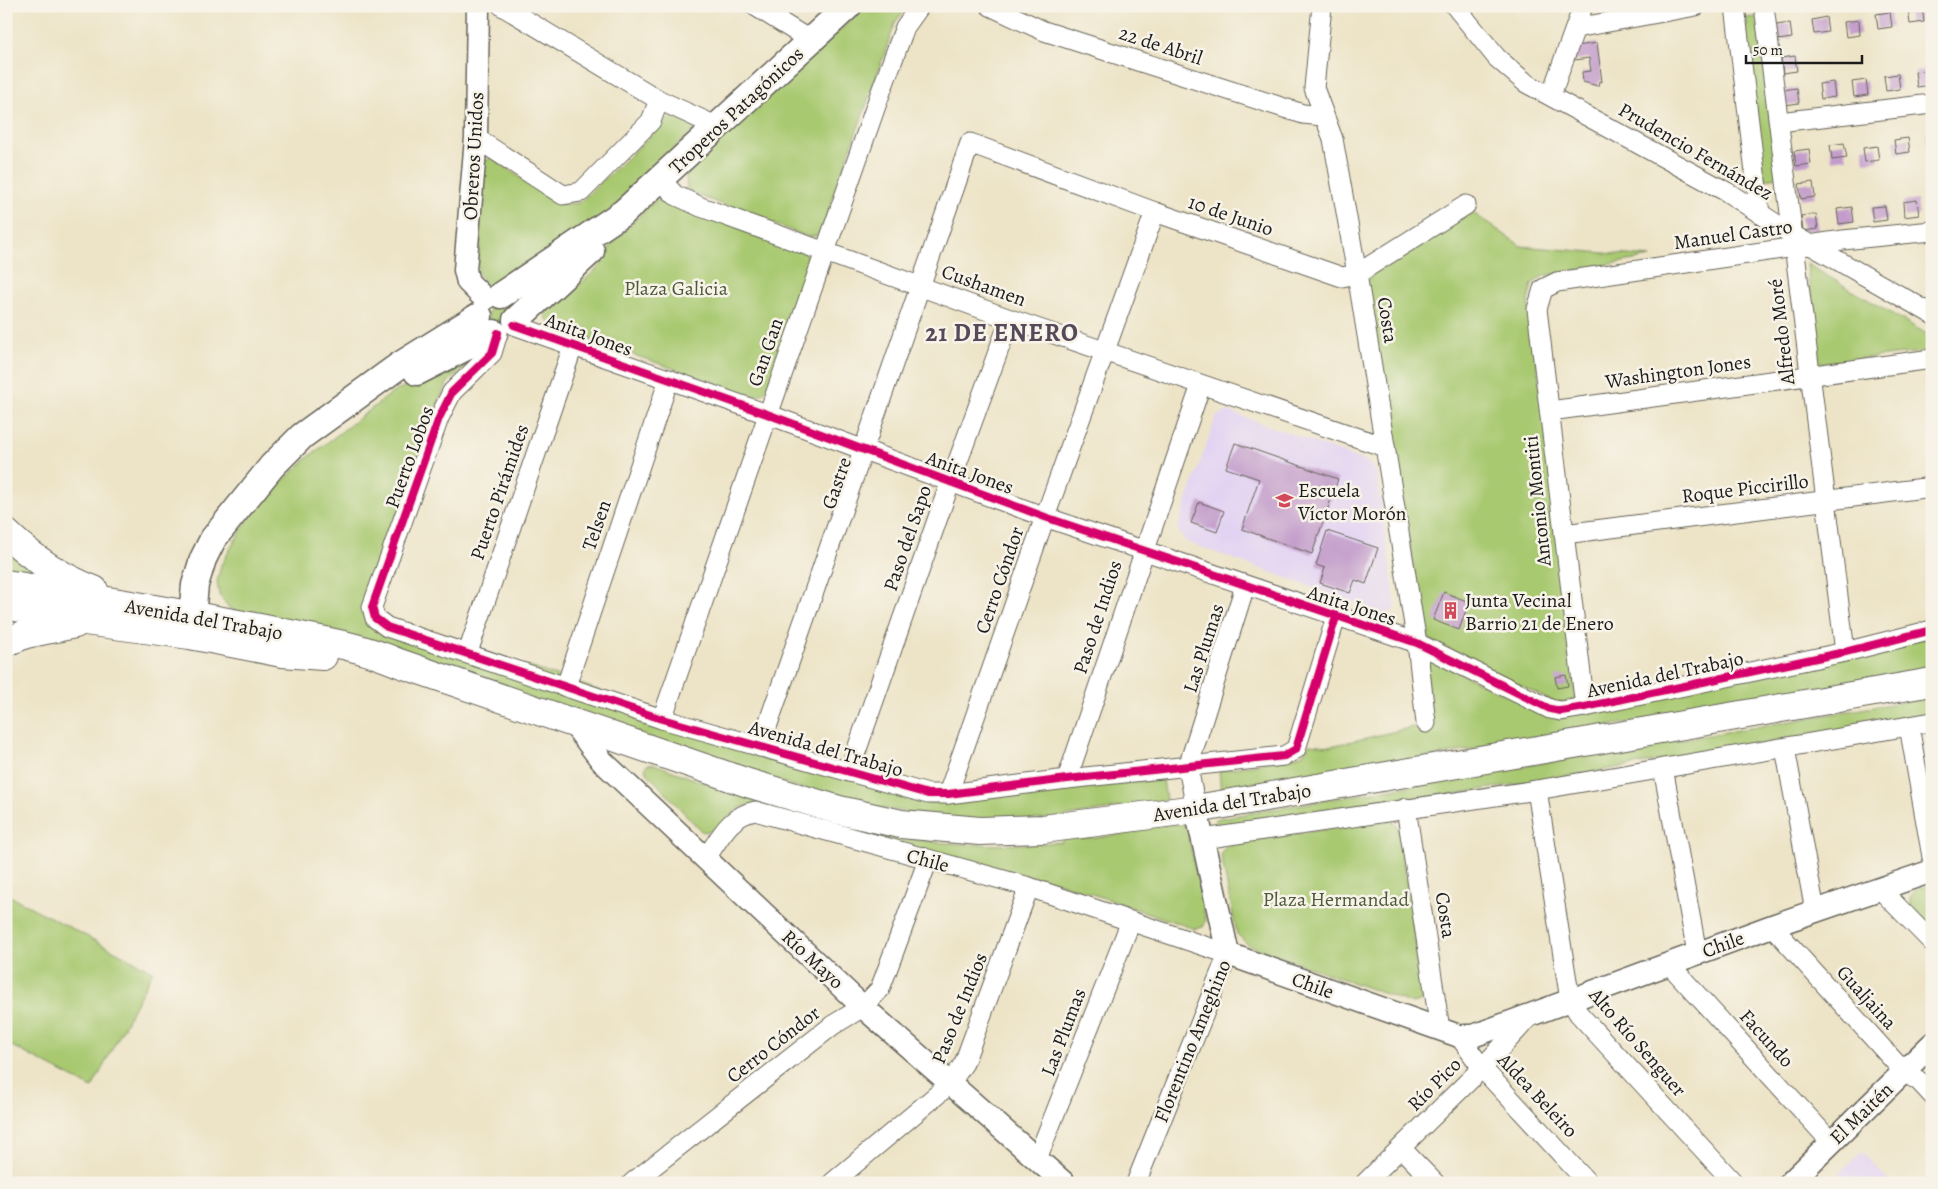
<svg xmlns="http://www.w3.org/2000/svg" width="1938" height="1189" viewBox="0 0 1938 1189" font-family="Alegreya,serif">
  <rect width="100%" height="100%" fill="#f7f3e8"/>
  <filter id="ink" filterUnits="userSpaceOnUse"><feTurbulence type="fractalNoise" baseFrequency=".02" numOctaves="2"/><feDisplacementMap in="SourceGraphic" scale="10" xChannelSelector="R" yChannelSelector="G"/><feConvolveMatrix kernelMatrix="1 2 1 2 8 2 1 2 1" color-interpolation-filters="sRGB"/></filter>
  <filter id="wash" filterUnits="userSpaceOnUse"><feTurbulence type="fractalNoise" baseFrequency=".0096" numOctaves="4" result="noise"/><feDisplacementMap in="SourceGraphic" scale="20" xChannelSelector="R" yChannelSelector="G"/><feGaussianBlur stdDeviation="1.12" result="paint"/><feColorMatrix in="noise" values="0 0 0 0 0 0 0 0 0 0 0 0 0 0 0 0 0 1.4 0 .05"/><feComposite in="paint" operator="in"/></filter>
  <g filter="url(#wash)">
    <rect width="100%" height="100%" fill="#ede4c7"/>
    <g fill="#e3d3f3">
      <path d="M1228,411L1368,462L1377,473L1396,608L1387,614L1186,542L1177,529L1216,417Z"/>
      <path d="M1862,1152L1891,1183H1830Z"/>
    </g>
    <g fill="#a9c971" stroke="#627246">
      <path d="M866,6H909L896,21L822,229L816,236L808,237L692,193L687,188L686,175Z"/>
      <path d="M1757,17L1778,177L1764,179L1744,18Z"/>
      <path d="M672,116H683L700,124L598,223L494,290L487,287L478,272L483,163L491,157L558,204L579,203Z"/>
      <path d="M665,199L806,253L810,266L771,384C767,391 763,395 754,396L555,328L547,320L545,311L556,295L577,287L601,265L611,245L650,205L657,200Z"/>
      <path d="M1472,212L1521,246L1651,257L1543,276L1532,284L1528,301L1545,422L1576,701L1561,706L1429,639L1424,632L1367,282L1373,273Z"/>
      <path d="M1807,264L1932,337V351L1817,363Z"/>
      <circle cx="498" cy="315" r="10"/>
      <path d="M480,354L448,382L435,409L368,612L930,803L1163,779L1166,800L1050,819L968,821L852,804L248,617L229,608L219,595L217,582L221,565L247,520L279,484L311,455L392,393L455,360Z"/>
      <path d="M6,542L53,577L6,576Z"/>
      <path d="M1932,637V670L1221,793L1219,771L1302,755L1309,744L1331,746L1431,723L1425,656L1531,707Z"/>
      <path d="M1932,697V715L1539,781L1218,829L1215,819Z"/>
      <path d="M654,764C734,794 816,825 902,838C954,846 1009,846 1062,842V838H1095L1136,832L1150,826L1183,824L1187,829L1206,921L1203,927L1195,929L1057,882L958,860L745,806C727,811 721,837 701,831L648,774L645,769L647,765Z"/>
      <path d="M1392,820L1398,827L1423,995L1420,1002L1413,1004L1248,945L1237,934L1221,856L1223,850L1231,843Z"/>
      <path d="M1932,884V927L1911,905L1910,897L1917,889Z"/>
      <path d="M6,894L153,971L92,1088L6,1043Z"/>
    </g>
    <g id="blocks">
      <g fill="#c29ccb">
        <path d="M1922,7L1924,22L1910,24L1908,9Z"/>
        <path d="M1890,12L1892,27L1878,29L1876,14Z"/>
        <path d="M1826,17L1828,32L1814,34L1812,20Z"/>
        <path d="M1859,20L1860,35L1846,37L1844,22Z"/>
        <path d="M1790,23L1792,38L1778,40L1776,25Z"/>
        <path d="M1597,43L1602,82L1599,81L1598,86L1583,82L1582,72L1591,71L1589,58L1574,60L1577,46Z"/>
        <path d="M1795,56L1797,71L1783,73L1781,58Z"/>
        <path d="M1930,70L1932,85L1917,87L1915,72Z"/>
        <path d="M1898,74L1900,89L1886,91L1884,76Z"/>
        <path d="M1866,80L1868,95L1854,97L1852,82Z"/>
        <path d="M1833,82L1835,97L1821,99L1819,84Z"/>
        <path d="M1797,88L1799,103L1785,105L1783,90Z"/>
        <path d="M1932,134V149L1928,150L1926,135Z"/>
        <path d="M1908,138L1910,152L1896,154L1894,140Z"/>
        <path d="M1844,143L1847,158L1832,160L1830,145Z"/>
        <path d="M1877,146L1879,160L1865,162L1863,148Z"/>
        <path d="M1809,149L1811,164L1796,166L1794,151Z"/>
        <path d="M1813,182L1815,197L1801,199L1799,184Z"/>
        <path d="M1917,200L1919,215L1904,217L1903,202Z"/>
        <path d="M1885,206L1887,220L1873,222L1871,207Z"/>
        <path d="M1852,207L1854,222L1839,224L1837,209Z"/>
        <path d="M1816,214L1818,229L1803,231L1801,216Z"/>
        <path d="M1235,443L1338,479L1312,554L1242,529L1259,479L1226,468Z"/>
        <path d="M1199,502L1224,511L1217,532L1191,523Z"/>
        <path d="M1327,531L1378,548L1366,584L1355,580L1350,593L1320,583L1325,568L1316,565Z"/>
        <path d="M1444,592L1469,602L1459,630L1433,620Z"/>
        <path d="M1566,675L1568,686L1557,688L1555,677Z"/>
      </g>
    </g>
  </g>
  <g filter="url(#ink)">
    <use href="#blocks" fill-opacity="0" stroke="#656258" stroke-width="1"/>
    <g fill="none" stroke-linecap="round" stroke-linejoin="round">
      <defs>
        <g id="minor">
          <path d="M502,6L659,100L718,127"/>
          <path d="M755,6L811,41"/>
          <path d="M990,6L1044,31L1303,114L1323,116"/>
          <path d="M1322,6L1314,88L1333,139L1357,274L1417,643L1426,723"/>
          <path d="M1455,6L1497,58L1526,83L1727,192L1793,235L1932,314"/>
          <path d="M1735,6L1760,214"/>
          <path d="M1764,6L1845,652"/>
          <path d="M1576,28L1696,6"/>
          <path d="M1551,95L1583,6"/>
          <path d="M1779,122L1932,104"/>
          <path d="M476,138L563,195L581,192L651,121L659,100"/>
          <path d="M660,179L675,195L701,207L1010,319L1385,447"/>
          <path d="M514,325L767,414L1045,517L1417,643L1550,709L1561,711L1585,707L1845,652L1932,630"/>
          <path d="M498,333L492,353L452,392L439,418L372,607L375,618L387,627L662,719L928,794H948L1067,779L1284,756L1296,749L1336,617"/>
          <path d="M1550,411L1932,359"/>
          <path d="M1564,534L1932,487"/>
          <path d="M468,652L573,346"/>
          <path d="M566,686L669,379"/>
          <path d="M1585,707L1537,309L1543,289L1557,282L1843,240L1932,231"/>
          <path d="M662,719L879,97L905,27L920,6"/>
          <path d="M1909,726L1932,857"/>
          <path d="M760,747L970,143L1155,212L1342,277L1357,274L1466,205"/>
          <path d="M1785,748L1815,911"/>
          <path d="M1663,768L1697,953"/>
          <path d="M849,772L950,483L1010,319"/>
          <path d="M1067,779L1201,385"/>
          <path d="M1537,790L1570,1000L1579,1014L1734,1183"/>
          <path d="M948,794L1045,517L1155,212"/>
          <path d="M1406,808L1440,1029"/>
          <path d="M1196,809L1188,767L1245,586"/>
          <path d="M1203,839L1537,790L1932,722"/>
          <path d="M706,858C720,838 729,816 755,811L1029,887L1228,954L1136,1183"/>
          <path d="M1880,889L1932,942"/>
          <path d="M1772,926L1904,1072L1919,1081L1932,1095"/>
          <path d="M1669,964L1831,1142"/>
          <path d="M1459,1036L1482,1068L1588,1183"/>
          <path d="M1401,1148L1435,1183"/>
          <path d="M1037,1159L1131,921"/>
          <path d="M632,1183L833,1025L863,1007L880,989L928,860"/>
          <path d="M832,1183L950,1084L964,1063L1029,887"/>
          <path d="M1365,1183L1482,1068L1531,1015"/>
        </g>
        <g id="tertiary">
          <path d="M478,6L476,138L465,270L468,282L485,299"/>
          <path d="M573,723L602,761L863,1007L1064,1183"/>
          <path d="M1196,809L1228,954L1459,1036H1473L1772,926L1932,871"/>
          <path d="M1790,1183L1932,1044"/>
        </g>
        <g id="secondary">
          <path d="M501,295L624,212L848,6"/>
          <path d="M516,320L591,251"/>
          <path d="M417,372L494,333"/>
          <path d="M190,635L195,585L203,559L213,539L272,466L302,436L400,365L479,316"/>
        </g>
        <g id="primary">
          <path d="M6,533C32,558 60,577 94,590"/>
          <path d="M6,584C91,598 176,612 260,628C308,638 355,644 399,663L748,783L839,810L901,824L980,831L1043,829L1196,809L1932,682"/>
          <path d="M6,605L85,621L190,635L282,653L323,656"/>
          <path d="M6,642L26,634L75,624"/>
        </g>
      </defs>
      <use href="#minor" stroke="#656258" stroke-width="21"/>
      <use href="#tertiary" stroke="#656258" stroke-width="25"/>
      <use href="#secondary" stroke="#656258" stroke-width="29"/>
      <use href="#primary" stroke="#656258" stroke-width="30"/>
      <use href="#minor" stroke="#fff" stroke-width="19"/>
      <use href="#tertiary" stroke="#fff" stroke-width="22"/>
      <use href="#secondary" stroke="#fff" stroke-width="26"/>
      <use href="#primary" stroke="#fff" stroke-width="28"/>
      <defs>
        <g id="cycleway">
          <path d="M514,325L767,414L1045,517L1417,643L1550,709L1561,711L1585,707L1845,652L1932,630"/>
          <path d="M498,333L492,353L452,392L439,418L372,607L375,618L387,627L662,719L928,794H948L1067,779L1284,756L1296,749L1336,617"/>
        </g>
      </defs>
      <use href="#cycleway" stroke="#f7f3e8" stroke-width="11"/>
      <use href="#cycleway" stroke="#d6006c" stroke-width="8"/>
    </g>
  </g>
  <defs>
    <symbol id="school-bare" viewBox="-9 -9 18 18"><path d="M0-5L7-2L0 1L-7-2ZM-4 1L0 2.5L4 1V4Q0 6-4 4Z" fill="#d1495b" stroke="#f7f3e8" stroke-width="2.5" paint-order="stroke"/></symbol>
    <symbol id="building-bare" viewBox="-9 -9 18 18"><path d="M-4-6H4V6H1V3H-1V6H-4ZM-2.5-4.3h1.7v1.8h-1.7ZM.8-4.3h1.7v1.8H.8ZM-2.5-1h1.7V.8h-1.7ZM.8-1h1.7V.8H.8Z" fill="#d1495b" stroke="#f7f3e8" stroke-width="2.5" paint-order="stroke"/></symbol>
  </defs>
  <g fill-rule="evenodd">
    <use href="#school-bare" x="1272" y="488" width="25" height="25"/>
    <use href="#building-bare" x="1438" y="598" width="25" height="25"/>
  </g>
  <g text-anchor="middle" stroke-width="5" stroke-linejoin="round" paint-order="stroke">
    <g font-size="20" fill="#1c1c1c" stroke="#f7f3e8">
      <text transform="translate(1161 45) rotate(18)" y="7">22 de Abril</text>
      <text transform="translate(736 110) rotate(-43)" y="7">Troperos Patagónicos</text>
      <text transform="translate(1696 151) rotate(30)" y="7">Prudencio Fernández</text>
      <text transform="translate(473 156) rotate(-87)" y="7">Obreros Unidos</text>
      <text transform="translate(1231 215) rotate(19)" y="7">10 de Junio</text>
      <text transform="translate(1733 234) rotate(-8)" y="7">Manuel Castro</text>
      <text transform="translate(984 285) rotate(20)" y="7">Cushamen</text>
      <text transform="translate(1388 320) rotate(81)" y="7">Costa</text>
      <text transform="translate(1781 332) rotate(-97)" y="7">Alfredo Moré</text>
      <text transform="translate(589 334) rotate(20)" y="7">Anita Jones</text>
      <text transform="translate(765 352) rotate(-71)" y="7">Gan Gan</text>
      <text transform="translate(1678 371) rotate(-8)" y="7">Washington Jones</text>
      <text transform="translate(409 457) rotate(-70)" y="7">Puerto Lobos</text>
      <text transform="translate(970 472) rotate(20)" y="7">Anita Jones</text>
      <text transform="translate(836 483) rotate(-71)" y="7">Gastre</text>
      <text transform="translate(1745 488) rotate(-7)" y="7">Roque Piccirillo</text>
      <text transform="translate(499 492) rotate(-71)" y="7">Puerto Pirámides</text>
      <text transform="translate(1537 501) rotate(-96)" y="7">Antonio Montiti</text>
      <text transform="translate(596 525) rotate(-71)" y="7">Telsen</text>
      <text transform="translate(907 538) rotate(-71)" y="7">Paso del Sapo</text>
      <text transform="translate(999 580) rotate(-71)" y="7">Cerro Cóndor</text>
      <text transform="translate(1352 605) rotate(18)" y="7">Anita Jones</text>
      <text transform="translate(1097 617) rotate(-72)" y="7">Paso de Indios</text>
      <text transform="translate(204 619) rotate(10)" y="7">Avenida del Trabajo</text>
      <text transform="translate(1203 648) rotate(-72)" y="7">Las Plumas</text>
      <text transform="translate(1665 674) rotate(-12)" y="7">Avenida del Trabajo</text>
      <text transform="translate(826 748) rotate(16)" y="7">Avenida del Trabajo</text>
      <text transform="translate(1232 802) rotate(-9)" y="7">Avenida del Trabajo</text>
      <text transform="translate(928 860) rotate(15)" y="7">Chile</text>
      <text transform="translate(1446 915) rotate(81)" y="7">Costa</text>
      <text transform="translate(1723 944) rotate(-20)" y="7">Chile</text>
      <text transform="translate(813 959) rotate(43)" y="7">Río Mayo</text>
      <text transform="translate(1313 985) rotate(20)" y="7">Chile</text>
      <text transform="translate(1867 997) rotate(48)" y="7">Gualjaina</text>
      <text transform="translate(959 1008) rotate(-68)" y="7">Paso de Indios</text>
      <text transform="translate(1063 1032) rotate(-69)" y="7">Las Plumas</text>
      <text transform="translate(1767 1038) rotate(48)" y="7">Facundo</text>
      <text transform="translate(1192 1041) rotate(-68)" y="7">Florentino Ameghino</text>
      <text transform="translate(1638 1042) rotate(49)" y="7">Alto Río Senguer</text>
      <text transform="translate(773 1044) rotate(-38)" y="7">Cerro Cóndor</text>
      <text transform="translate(1434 1084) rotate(-45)" y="7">Río Pico</text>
      <text transform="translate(1538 1095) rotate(47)" y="7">Aldea Beleiro</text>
      <text transform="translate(1861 1113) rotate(-44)" y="7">El Maitén</text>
    </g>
    <g font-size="20" fill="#4d593a" stroke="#f7f3e8">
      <text x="676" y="295">Plaza Galicia</text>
      <text x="1336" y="906">Plaza Hermandad</text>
    </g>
    <g font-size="20" fill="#1c1c1c" stroke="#f7f3e8" text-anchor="start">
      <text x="1298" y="497">Escuela<tspan x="1298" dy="23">Víctor Morón</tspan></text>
      <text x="1465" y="607">Junta Vecinal<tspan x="1465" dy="23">Barrio 21 de Enero</tspan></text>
    </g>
    <g font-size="25" font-weight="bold" letter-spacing="1" fill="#564959" stroke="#f7f3e8">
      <text x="1002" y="341">21 DE ENERO</text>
    </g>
  </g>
  <rect width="1938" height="1189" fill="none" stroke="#f7f3e8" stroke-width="25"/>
  <path d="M1746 55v8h116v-8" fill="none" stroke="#1c1c1c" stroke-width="2.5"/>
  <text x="1753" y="55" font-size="15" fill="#1c1c1c" stroke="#f7f3e8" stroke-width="4" paint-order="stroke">50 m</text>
</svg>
